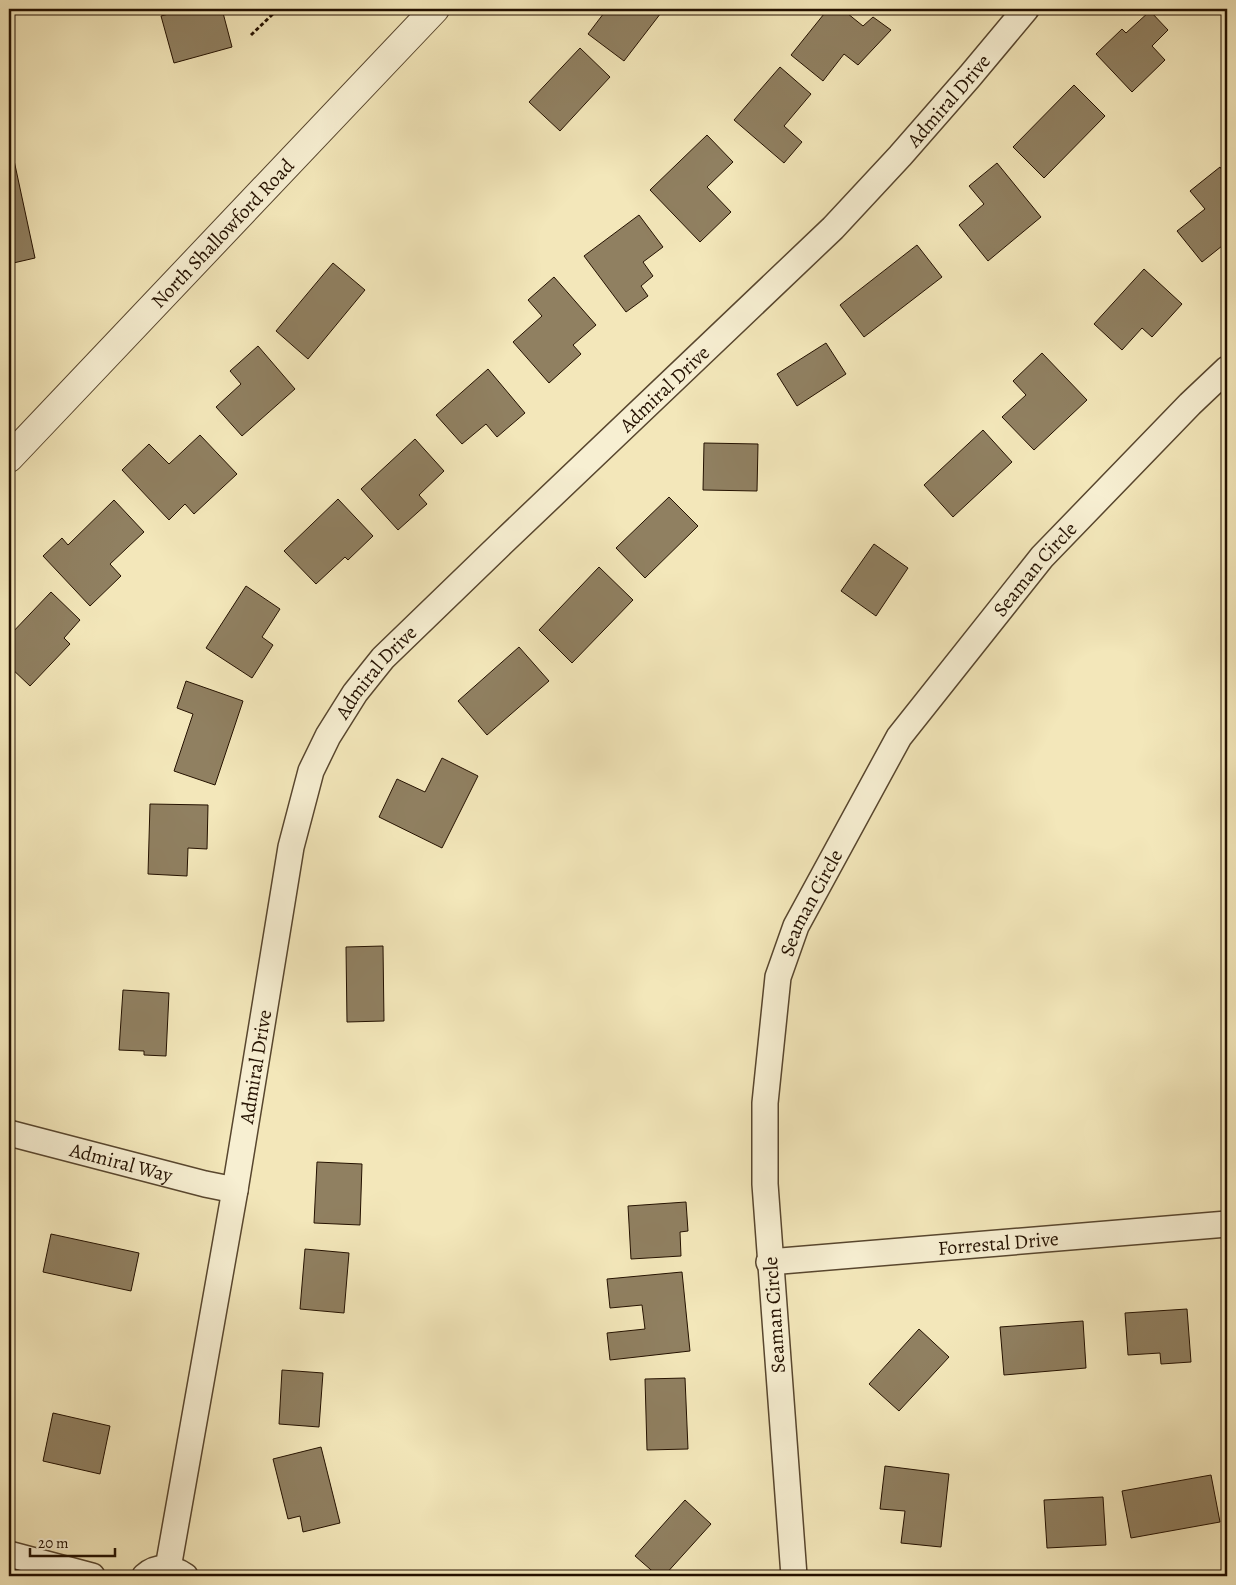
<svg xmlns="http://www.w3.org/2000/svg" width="1236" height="1585" viewBox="0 0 1236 1585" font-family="Alegreya,serif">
  <rect width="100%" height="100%" fill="#f3e7ba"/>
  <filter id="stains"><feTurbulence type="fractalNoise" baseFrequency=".004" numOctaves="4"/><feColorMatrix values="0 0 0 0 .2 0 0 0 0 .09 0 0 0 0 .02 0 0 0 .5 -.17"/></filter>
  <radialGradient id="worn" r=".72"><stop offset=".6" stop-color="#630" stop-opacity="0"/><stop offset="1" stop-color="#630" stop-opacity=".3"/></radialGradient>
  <g fill="#908061" stroke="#241100">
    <path d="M180,9H222L232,47L174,63L161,16L180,11Z"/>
    <path d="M607,9H664L624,61L588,34Z"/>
    <path d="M828,9H842L863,26L873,17L891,30L858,65L844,54L823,81L791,55Z"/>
    <path d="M1150,11L1168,30L1152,46L1165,60L1132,92L1096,54L1122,29L1126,33Z"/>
    <path d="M580,48L610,77L560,131L529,102Z"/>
    <path d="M780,67L811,94L784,126L802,142L784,163L734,120Z"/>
    <path d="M1074,85L1105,116L1044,178L1013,147Z"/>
    <path d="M707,135L733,162L707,187L731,212L700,242L650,190Z"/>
    <path d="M9,137L35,258L9,264Z"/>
    <path d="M997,163L1041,217L988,261L959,225L984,204L969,186Z"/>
    <path d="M1220,167L1227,177V242L1202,262L1177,231L1205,209L1190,191Z"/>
    <path d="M639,215L663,247L643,262L653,276L641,286L648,296L626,312L584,256Z"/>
    <path d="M917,245L942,277L864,337L840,305Z"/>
    <path d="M333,263L365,290L308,359L276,331Z"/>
    <path d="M1144,269L1182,304L1152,337L1142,328L1122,350L1094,324Z"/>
    <path d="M554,277L596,325L573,345L581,354L549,383L513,342L542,316L528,300Z"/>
    <path d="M826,343L846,374L797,406L777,374Z"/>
    <path d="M258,346L295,389L242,436L216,407L241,384L230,371Z"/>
    <path d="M1042,353L1087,400L1034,450L1002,417L1026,395L1013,381Z"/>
    <path d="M488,369L525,413L497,437L486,424L462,444L436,415Z"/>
    <path d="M983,430L1012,462L953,517L924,485Z"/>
    <path d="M200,435L237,474L194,514L185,504L169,520L122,470L149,444L169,464Z"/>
    <path d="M415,439L444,471L419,495L427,504L398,530L361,489Z"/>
    <path d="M704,443L758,444L757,491L703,490Z"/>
    <path d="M669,497L698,526L645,578L616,548Z"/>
    <path d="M338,499L373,536L348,560L345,557L316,584L284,551Z"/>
    <path d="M114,500L144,532L110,564L121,576L90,606L43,556L62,538L68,545Z"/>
    <path d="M874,544L908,568L876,616L841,591Z"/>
    <path d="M599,567L633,600L572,663L539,630Z"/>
    <path d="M246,586L280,609L262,637L273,645L252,678L206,648Z"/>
    <path d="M51,592L80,620L64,638L70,644L30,686L9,666V636Z"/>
    <path d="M519,647L549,681L487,735L458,701Z"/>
    <path d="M186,681L243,701L215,785L174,771L193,714L177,708Z"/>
    <path d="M442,758L478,776L442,848L379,817L397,779L425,792Z"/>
    <path d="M150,804L208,805L207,849L188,848L187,876L148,874Z"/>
    <path d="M383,946L384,1021L347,1022L346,947Z"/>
    <path d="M123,990L169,993L166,1056L144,1055V1051L119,1050Z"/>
    <path d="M317,1162L362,1164L360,1225L314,1223Z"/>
    <path d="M686,1202L688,1231L680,1232L681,1256L631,1259L628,1206Z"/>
    <path d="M51,1234L139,1253L131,1291L43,1272Z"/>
    <path d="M305,1249L349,1253L344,1313L300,1309Z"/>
    <path d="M682,1272L690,1351L610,1360L607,1333L645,1329L642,1305L610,1308L607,1279Z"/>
    <path d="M1187,1309L1191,1362L1161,1364L1160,1353L1128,1355L1125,1313Z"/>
    <path d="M1083,1321L1086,1368L1004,1375L1000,1327Z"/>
    <path d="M919,1329L949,1357L899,1411L869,1384Z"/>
    <path d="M282,1370L323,1373L319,1427L279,1424Z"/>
    <path d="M685,1378L688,1449L647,1450L645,1379Z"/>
    <path d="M53,1413L110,1426L100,1474L43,1461Z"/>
    <path d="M321,1447L340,1523L303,1532L300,1516L288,1519L273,1459Z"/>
    <path d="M885,1466L949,1474L941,1547L901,1543L905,1511L880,1509Z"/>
    <path d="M1211,1475L1220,1522L1131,1538L1122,1491Z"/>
    <path d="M1103,1497L1106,1545L1047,1548L1044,1500Z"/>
    <path d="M685,1500L711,1524L664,1576H658L635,1556Z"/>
  </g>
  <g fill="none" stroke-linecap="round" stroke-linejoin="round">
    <defs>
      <g id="minor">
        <path id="s1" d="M9,1133L205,1184L235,1190"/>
        <path id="s2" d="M769,1262L1227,1224"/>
        <path d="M9,1554L92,1576"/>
        <path id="s3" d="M168,1568L235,1190L291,847L311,771L328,736L355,693L383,658L502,543L833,228L900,156L970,76L1026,9"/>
        <path d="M145,1576C157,1565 172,1567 185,1576"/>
        <path id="s4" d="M794,1576L765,1184V1103L778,977L796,926L899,737L1042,557L1190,404L1227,369"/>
      </g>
      <g id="tertiary">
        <path id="s5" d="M9,458L435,9"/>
      </g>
    </defs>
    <use href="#minor" stroke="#58462e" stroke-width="28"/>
    <use href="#tertiary" stroke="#58462e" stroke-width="30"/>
    <path stroke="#241100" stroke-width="3" stroke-dasharray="4 2.5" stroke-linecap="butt" d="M251,35L275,12"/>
    <use href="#minor" stroke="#f7efd2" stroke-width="25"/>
    <use href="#tertiary" stroke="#f7efd2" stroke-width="28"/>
  </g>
  <g text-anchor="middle" stroke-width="4" stroke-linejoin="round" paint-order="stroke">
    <g font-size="20" fill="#241100" stroke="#f7efd2">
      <text dy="7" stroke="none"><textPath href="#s3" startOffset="1739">Admiral Drive</textPath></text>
      <text dy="7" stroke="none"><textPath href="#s5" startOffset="310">North Shallowford Road</textPath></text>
      <text dy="7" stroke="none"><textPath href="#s3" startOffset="1334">Admiral Drive</textPath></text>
      <text dy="7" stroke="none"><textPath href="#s4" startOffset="1086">Seaman Circle</textPath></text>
      <text dy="7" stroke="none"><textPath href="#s3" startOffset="929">Admiral Drive</textPath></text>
      <text dy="7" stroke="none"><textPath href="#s4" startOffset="682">Seaman Circle</textPath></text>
      <text dy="7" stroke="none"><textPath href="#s3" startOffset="509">Admiral Drive</textPath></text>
      <text dy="7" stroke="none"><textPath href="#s1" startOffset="116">Admiral Way</textPath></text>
      <text dy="7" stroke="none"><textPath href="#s2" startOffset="230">Forrestal Drive</textPath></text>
      <text transform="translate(774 1315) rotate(-94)" y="7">Seaman Circle</text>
    </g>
  </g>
  <rect width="1236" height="1585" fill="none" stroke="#f3e7ba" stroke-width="30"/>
  <rect x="10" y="10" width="1216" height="1565" fill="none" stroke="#241100" stroke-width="2.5"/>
  <rect x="15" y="15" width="1206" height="1555" fill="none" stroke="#241100"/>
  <path d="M30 1548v8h85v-8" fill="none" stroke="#241100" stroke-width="2.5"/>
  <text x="38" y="1548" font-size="15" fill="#241100" stroke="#f7efd2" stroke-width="4" paint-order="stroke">20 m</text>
  <rect width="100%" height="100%" filter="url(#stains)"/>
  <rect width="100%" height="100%" fill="url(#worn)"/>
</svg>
